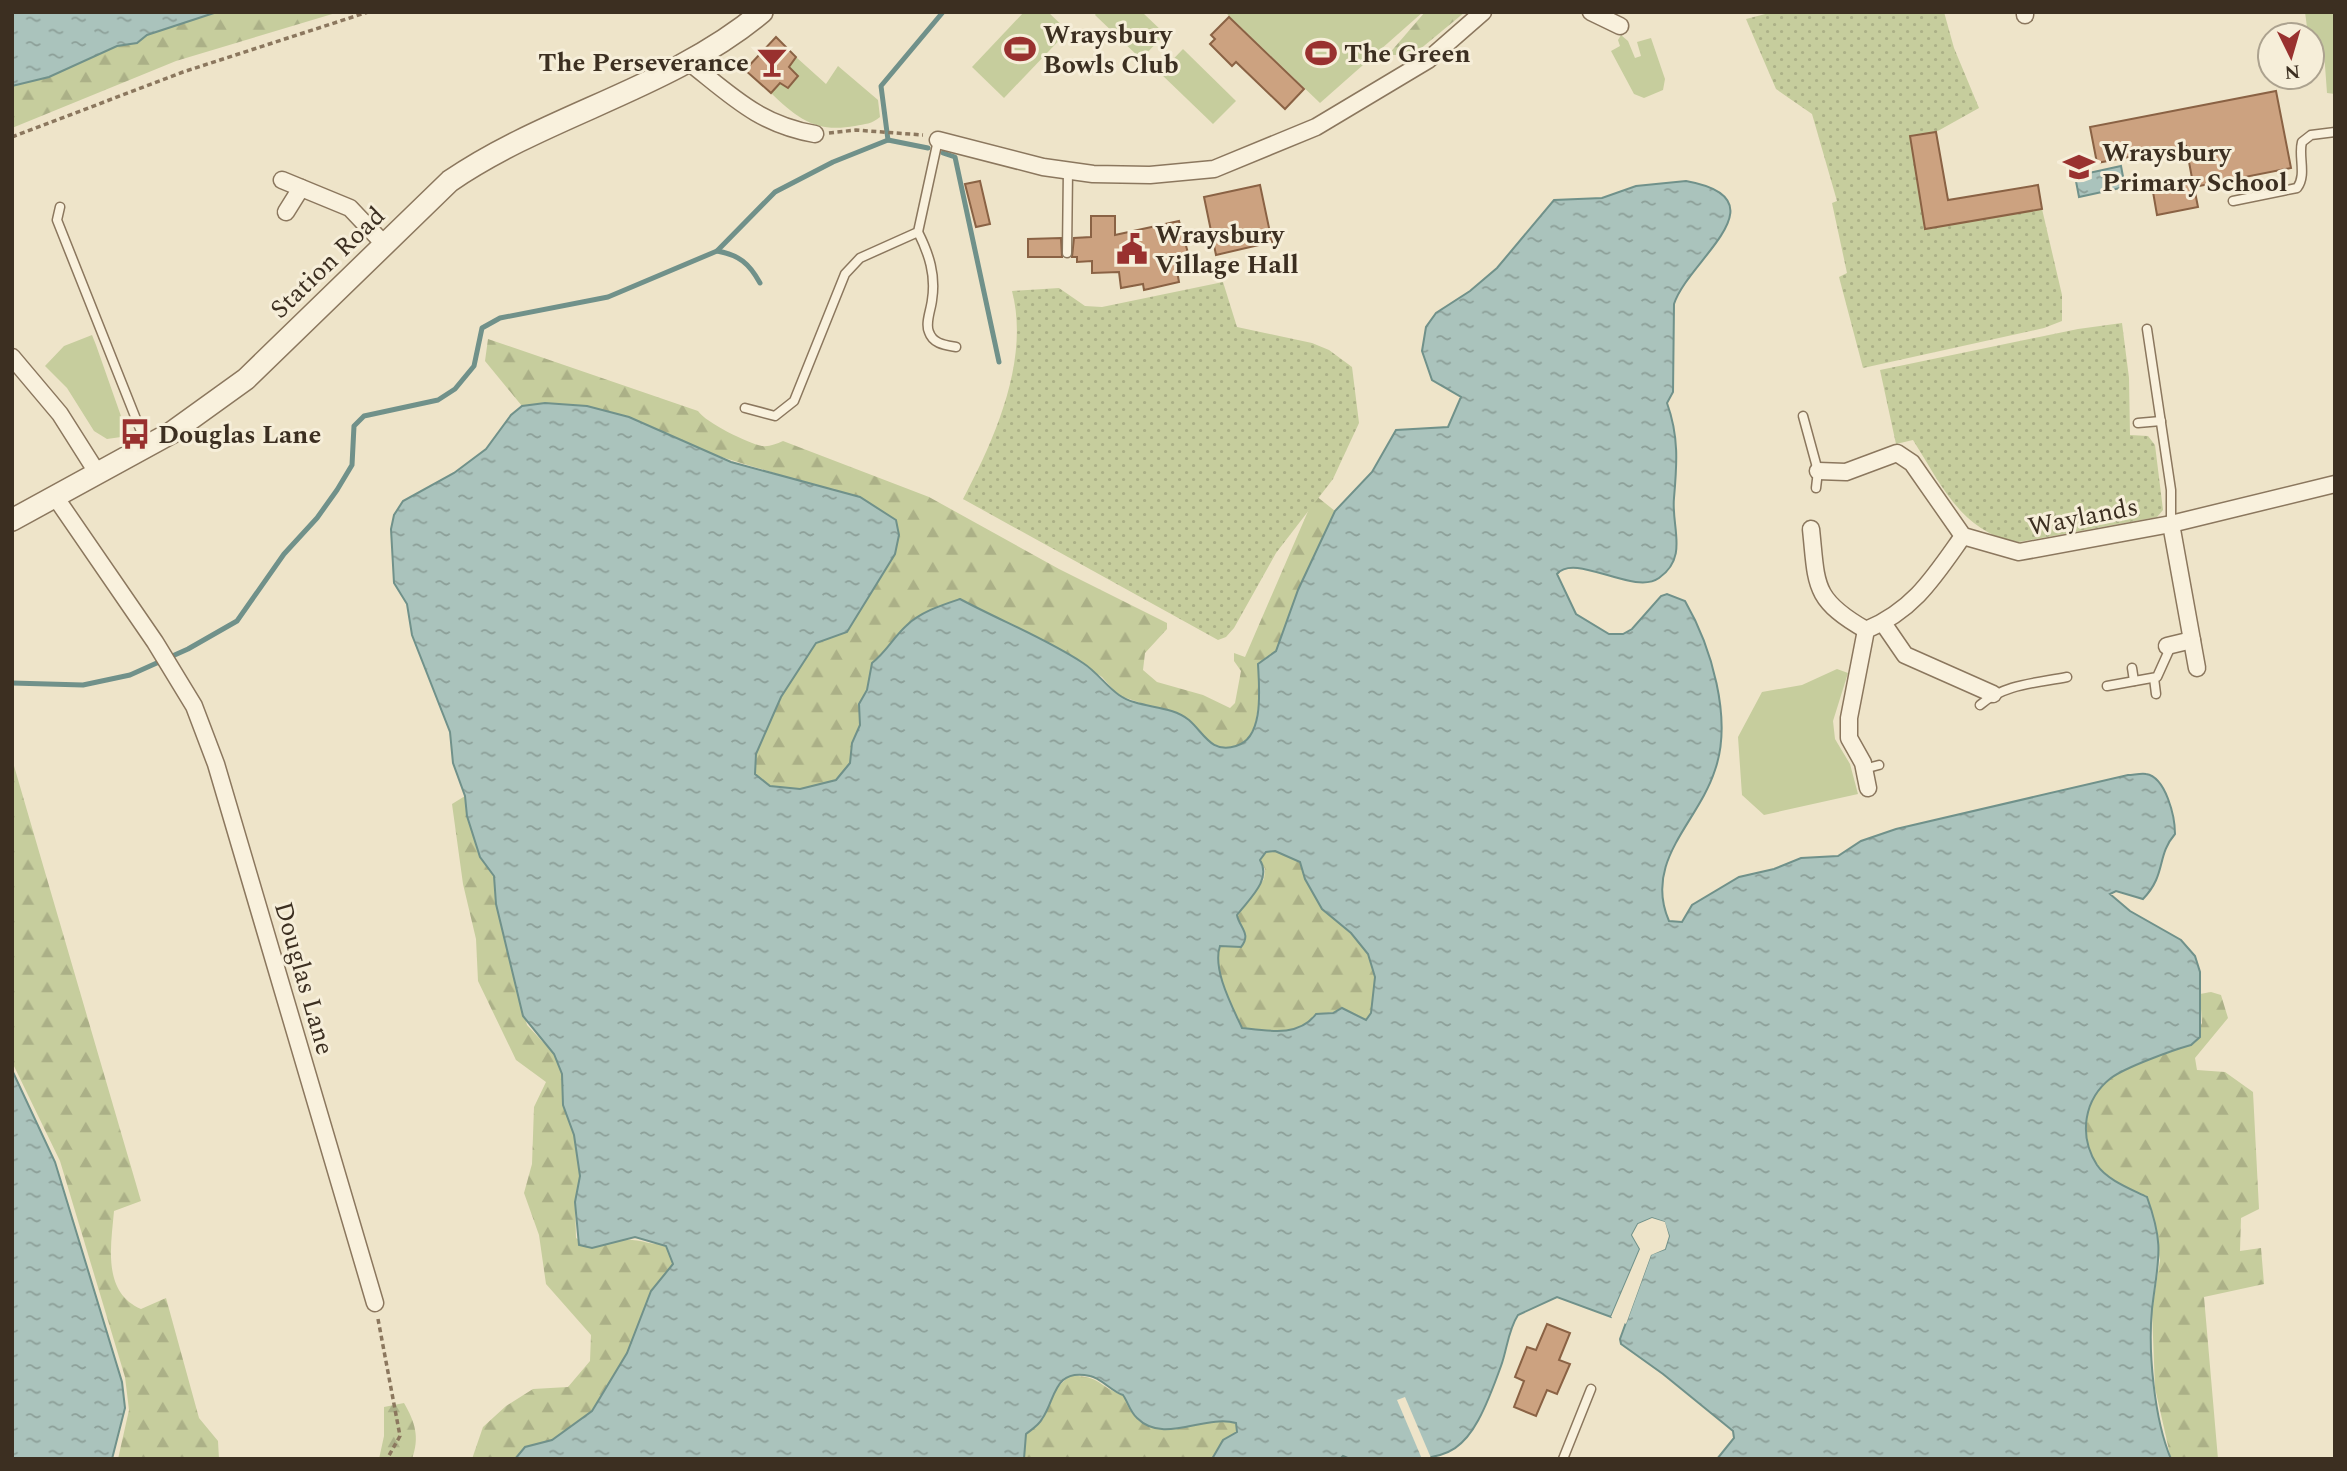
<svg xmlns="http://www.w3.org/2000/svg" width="2347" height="1471" viewBox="0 0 2347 1471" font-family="Spectral,serif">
  <defs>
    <pattern id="forest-firs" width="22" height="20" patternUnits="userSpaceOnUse" patternTransform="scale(1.75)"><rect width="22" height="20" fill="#c6cd9d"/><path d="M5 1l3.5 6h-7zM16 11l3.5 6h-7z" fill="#abb087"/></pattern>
    <pattern id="park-dots" width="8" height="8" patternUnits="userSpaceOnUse" patternTransform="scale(1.75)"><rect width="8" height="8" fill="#c6cd9d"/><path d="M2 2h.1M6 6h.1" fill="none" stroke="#abb087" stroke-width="1.8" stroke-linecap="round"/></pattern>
    <pattern id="water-ripples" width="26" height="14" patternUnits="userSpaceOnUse" patternTransform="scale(1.75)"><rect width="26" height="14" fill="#aac3bc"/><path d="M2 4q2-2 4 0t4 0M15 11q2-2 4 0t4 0" fill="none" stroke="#8c9f98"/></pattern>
  </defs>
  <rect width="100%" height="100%" fill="#eee4c9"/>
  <g fill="#c6cd9d">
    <path d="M1024,12H1048L1068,31L1004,98L972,67Z"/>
    <path d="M1097,12H1142L1165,34L1141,59L1095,15Z"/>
    <path d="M1225,12H1423L1320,103Z"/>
    <path d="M2305,12H2334L2335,94L2327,93L2324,52H2312V35H2308Z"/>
    <path d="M1621,35L1628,41L1635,58L1641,56L1637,42L1651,38L1665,79L1663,90L1644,98L1634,94L1611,51L1620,46L1618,40Z"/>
    <path d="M1183,49L1236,101L1213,124L1160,73Z"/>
    <path d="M796,57L826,84L838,66L878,100L880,117C872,124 865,124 855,126C816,133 798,119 771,93L780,83L798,76L789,67Z"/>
    <path d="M92,335L96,345L128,436L107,439L94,431L67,388L45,366L64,346Z"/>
    <path d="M1837,669L1848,673L1833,721L1835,739L1850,764L1858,794L1764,815L1742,795L1738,737L1762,692L1802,685Z"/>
  </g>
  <g fill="url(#forest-firs)">
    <path d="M217,12H339L176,61L12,128V86L49,77L117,46L137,43L147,35Z"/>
    <path d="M1425,12H1465L1413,55H1388Z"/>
    <path d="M488,339L698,411C706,423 748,443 762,446C769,447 776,444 783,441L929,497L1059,569L1167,623V629L1145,653L1143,670L1157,682L1203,695L1230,708L1235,703L1241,671L1234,661V653L1245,657L1315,495L1335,511L1298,590L1276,651L1258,664L1260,696L1255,725L1248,738L1239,746L1226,748L1209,743L1188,720L1118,695L1102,677L1049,643L937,607L905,627L887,651L872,663L867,690L859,704L860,725L852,743L850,764L836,780L800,789L770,786L755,774L756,754L781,697L816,643L847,631L835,489C811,486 790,478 768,471C740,463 713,455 686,444C629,420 587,396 522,406L485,361Z"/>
    <path d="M12,759L141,1201L114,1211C111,1246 102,1292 141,1309L166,1298L199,1418L218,1441L219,1459H118L129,1410L125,1377L60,1161L12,1062Z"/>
    <path d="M465,796L480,857L494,876L496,904L527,1025L554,1054L562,1074L563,1105L574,1135L580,1176L575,1202L576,1238L592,1248C617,1241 623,1236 649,1243C658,1245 663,1242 670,1250L673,1264L651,1291L627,1353L592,1411L552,1440L525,1447L515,1459H472L483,1427L506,1406L533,1389L568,1387L590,1361L591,1335L546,1284L539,1235L524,1193L532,1164L534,1107L546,1082L516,1060L478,981L476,939L463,884L452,804Z"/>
    <path d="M1275,851L1300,862L1305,879L1322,909L1351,933L1368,954L1375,977L1371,1013L1366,1021L1358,1019L1348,1010L1317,1014C1299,1037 1269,1031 1241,1028C1232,1006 1212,969 1220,946L1240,947L1237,915L1264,879L1265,869L1260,861L1266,852Z"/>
    <path d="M2211,992L2221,995L2228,1018L2195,1058L2197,1070L2225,1072L2253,1092L2259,1209L2241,1218L2240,1251L2261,1248L2264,1284L2204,1297L2218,1459H2171L2155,1388L2152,1311L2160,1260L2147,1197C2131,1189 2107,1180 2097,1165C2078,1135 2084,1099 2111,1078C2126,1067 2173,1050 2191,1045L2202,1023L2200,994Z"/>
    <path d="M1069,1376C1102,1375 1096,1386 1123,1395C1128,1401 1129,1408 1133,1414C1155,1446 1206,1414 1236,1423L1237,1432L1223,1440L1212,1459H1024L1026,1434L1043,1419L1051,1394Z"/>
    <path d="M404,1403C415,1422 420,1437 412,1459H379L384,1436V1407Z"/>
  </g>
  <g fill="url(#park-dots)">
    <path d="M1773,12H1944L1954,48L1979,108L1936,132L1910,137L1925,228L2042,209L2062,295V321L2044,328L1863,368L1839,277L1847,273L1832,203L1837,201L1812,114L1776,89L1746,19Z"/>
    <path d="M1223,282L1237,327L1312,343L1329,350L1352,367L1359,423L1333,479L1276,553L1234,628L1226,637L1218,640L963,499C995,439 1030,359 1012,291L1059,288L1085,306L1102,307Z"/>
    <path d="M2122,323L2129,378L2130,435L2148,436L2155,445L2163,510L2157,517L2019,542C1962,534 1941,484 1913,440L1896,444L1880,370L2078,329Z"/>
  </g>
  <g fill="url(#water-ripples)" stroke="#70918a" stroke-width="2" fill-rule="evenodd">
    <path d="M12,12H217L147,35L137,43L117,46L49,77L12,86Z"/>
    <path d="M2121,166L2125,187L2079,197L2075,176Z"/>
    <path d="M1686,181C1786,199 1688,260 1674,304L1673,392L1667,403C1679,436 1677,464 1674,498C1671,527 1689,557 1659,578C1634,596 1575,552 1557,574L1576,614L1609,634H1623L1632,629L1661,596L1667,594L1685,601C1711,646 1733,719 1715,770C1698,823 1643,861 1669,921L1682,922L1692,905L1739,877L1774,869L1801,858L1838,856L1861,841L1896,829L2128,775C2133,775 2141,773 2146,774C2166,777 2175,817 2175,834C2156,856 2167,874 2143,899L2116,891L2110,894L2130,911L2181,940L2195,956L2200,972V1037L2191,1045C2173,1050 2126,1067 2111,1078C2084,1099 2078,1135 2097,1165C2107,1180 2131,1189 2147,1197C2165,1247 2158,1259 2152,1309C2148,1351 2154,1419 2171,1459H1717L1734,1438L1733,1431L1663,1374L1621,1344L1620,1339L1651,1254L1665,1249L1669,1236L1664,1222L1652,1218L1638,1224L1632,1235L1640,1249L1611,1317L1557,1297L1518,1315C1508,1330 1507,1350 1501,1366C1464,1469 1452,1459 1350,1459L1343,1456L1340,1459H1212L1223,1440L1237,1432L1236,1423C1204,1414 1164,1445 1137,1418C1130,1412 1128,1402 1123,1395C1111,1391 1101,1378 1090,1376C1053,1368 1056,1399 1042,1419C1039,1425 1031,1430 1026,1434L1024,1459H515L525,1447L552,1440L592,1411L627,1353L651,1291L673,1264L666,1246L635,1237L592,1248L579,1245L575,1202L580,1176L574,1135L563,1105L562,1074L554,1054L523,1016L496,904L494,876L480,857L467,816L465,796L453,763L450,732L412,635L407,604L394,583L391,529L394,515L403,501L454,473L486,449L511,415L522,406L545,403L587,406L629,417L731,462L860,497L896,520L899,535L895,554L847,632L816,643L781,697L756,754L755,774L770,786L800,789L836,780L850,763L852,743L860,725L859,704L867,690L872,663C886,652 893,638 906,626C920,612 942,605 960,599C1001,621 1045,638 1083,663C1097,672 1106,686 1119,695C1139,709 1169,704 1189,720C1204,733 1211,754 1236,746C1265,738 1259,686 1258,664L1276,651L1298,590L1335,511L1372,472L1396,430L1448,427L1461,397L1432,380L1422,351L1426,327L1436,313L1470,291L1497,268L1554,200L1602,198L1636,186ZM1275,851L1300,862L1305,879L1322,909L1351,933L1368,954L1375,977L1371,1013L1366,1020L1342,1008L1333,1013L1316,1014C1299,1037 1269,1031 1242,1028C1232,1006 1212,969 1220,946L1241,947C1252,934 1239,927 1237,915C1249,899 1272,880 1260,860L1266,852Z"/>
    <path d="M12,1070L55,1162L122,1382L125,1408L112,1459H12Z"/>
  </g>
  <g fill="#eee4c9">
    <path d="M1652,1218L1665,1222L1669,1236L1665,1249L1651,1255L1626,1324L1623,1322L1648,1253L1662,1246L1665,1236L1662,1225L1652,1222L1641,1227L1636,1235L1643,1250L1614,1318L1611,1317L1640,1249L1632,1235L1638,1224Z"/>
    <path d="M1405,1397L1431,1458L1429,1459H1422L1397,1400Z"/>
  </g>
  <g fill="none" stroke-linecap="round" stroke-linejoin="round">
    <g stroke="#70918a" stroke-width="5">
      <path d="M888,140L881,86L943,12"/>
      <path d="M943,153L955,157L999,362"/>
      <path d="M717,251C739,255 749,263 760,283"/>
      <path d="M12,683L83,685L130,675L188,649L237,621L284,554L317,518L337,490L352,465L354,426L364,416L438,400L455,389L474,366L482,328L500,318L608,297L717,251L775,192L833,162L888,140L928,148"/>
    </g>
  </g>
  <g fill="#cca280" stroke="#8a6244" stroke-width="2">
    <path d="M1229,17L1304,89L1285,109L1236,62L1232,66L1210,44L1215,39L1211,35Z"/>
    <path d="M776,37L796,57L789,67L798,76L788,88L780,83L771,93L745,70Z"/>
    <path d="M2276,91L2291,168L2194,187L2198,207L2157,215L2152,186L2192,178L2186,146L2097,163L2090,127Z"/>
    <path d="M1936,132L1948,200L2038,185L2042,209L1925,229L1910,136Z"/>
    <path d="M980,181L990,224L976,227L965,184Z"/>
    <path d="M1260,185L1272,242L1216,255L1204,197Z"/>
    <path d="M1091,216H1115V235L1179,221L1192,267L1177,271L1179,282L1144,290L1143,284L1121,288L1119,272L1092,273V261L1077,262V257H1072L1074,238L1091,237Z"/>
    <path d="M1061,238L1062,257H1028V239Z"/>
    <path d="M1547,1324L1570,1333L1559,1360L1570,1364L1557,1394L1547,1390L1536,1416L1514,1407L1524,1381L1515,1377L1527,1347L1536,1350Z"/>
  </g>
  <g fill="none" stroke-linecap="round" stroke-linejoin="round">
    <defs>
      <g id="service">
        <path d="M2233,201L2297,188C2307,175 2298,156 2302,142L2311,135L2335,132"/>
        <path d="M60,207L57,220L146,444"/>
        <path d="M918,232C929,254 936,275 932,300C931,310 925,323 929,332C933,344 945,345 956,347"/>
        <path d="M1067,253L1068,170"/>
        <path d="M2147,329L2171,490V524"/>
        <path d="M745,408L775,416L794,401L845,274L860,258L918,232L938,140"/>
        <path d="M1803,416L1818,471L1816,488"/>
        <path d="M2138,423L2161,421"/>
        <path d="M2132,668L2134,681"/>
        <path d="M2154,678L2156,694"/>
        <path d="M2107,686L2157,677L2171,646"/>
        <path d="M1980,705C2004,684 2037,683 2067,677"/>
        <path d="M1864,769L1879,765"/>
        <path d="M1563,1459L1591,1389"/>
      </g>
      <g id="minor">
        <path d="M1591,12L1620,26"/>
        <path d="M2025,12V15"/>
        <path d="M690,63C733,97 759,124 815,134"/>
        <path d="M938,140L1043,167L1093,174L1150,175L1214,169L1316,127L1428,60L1483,12"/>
        <path d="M282,180L350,208L385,245"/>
        <path d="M286,212L301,188"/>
        <path d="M12,357L60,414L98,474"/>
        <path d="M1818,471L1846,472L1897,453L1912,463L1963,536L2019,552L2171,524L2335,484"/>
        <path d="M56,498L155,642L194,706L216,764L375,1303"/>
        <path d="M2171,524L2197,668"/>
        <path d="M1811,529C1817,585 1812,599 1866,630"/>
        <path d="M1883,623L1905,655L1993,694"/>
        <path d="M2167,646L2192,640"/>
        <path d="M1868,788L1863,763L1849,738V718L1866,630C1914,610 1934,577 1963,536"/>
      </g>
      <path id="tertiary" d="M12,520L171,433L246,379L450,181C548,114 670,89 762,12"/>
    </defs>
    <use href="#service" stroke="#8b775e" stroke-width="11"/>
    <use href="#minor" stroke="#8b775e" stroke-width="19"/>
    <use href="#tertiary" stroke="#8b775e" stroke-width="24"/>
    <g stroke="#8b775e" stroke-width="3.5" stroke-dasharray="5 3.5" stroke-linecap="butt">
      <path d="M829,133L856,130L923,135"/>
      <path d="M12,137L183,72L368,12"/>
      <path d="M378,1319L400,1436L387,1459"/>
    </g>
    <use href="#service" stroke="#f9f1dd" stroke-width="8"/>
    <use href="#minor" stroke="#f9f1dd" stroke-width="16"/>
    <use href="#tertiary" stroke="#f9f1dd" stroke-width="21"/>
  </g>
  <defs>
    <symbol id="stadium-bare" viewBox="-9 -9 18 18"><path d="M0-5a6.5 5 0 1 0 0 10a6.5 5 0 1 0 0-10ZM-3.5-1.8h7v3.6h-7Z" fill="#99312f" stroke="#f6eed9" stroke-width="2.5" paint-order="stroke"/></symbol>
    <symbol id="bar-bare" viewBox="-9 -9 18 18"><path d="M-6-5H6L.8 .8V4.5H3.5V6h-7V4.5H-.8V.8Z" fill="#99312f" stroke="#f6eed9" stroke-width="2.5" paint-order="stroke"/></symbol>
    <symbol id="school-bare" viewBox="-9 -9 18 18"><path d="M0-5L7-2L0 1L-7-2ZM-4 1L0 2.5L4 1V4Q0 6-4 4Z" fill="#99312f" stroke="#f6eed9" stroke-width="2.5" paint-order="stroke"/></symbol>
    <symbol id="civic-bare" viewBox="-9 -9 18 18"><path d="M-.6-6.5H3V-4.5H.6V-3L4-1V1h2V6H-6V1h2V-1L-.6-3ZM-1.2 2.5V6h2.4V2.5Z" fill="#99312f" stroke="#f6eed9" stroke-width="2.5" paint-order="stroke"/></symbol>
    <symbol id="bus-bare" viewBox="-9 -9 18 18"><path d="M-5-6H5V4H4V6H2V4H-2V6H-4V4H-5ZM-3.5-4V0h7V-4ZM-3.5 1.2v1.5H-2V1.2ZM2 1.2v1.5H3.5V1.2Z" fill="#99312f" stroke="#f6eed9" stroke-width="2.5" paint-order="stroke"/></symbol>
  </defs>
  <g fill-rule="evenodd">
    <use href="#stadium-bare" x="998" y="27" width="44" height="44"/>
    <use href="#stadium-bare" x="1299" y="31" width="44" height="44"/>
    <use href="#bar-bare" x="750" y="40" width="44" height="44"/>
    <use href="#school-bare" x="2057" y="145" width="44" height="44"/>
    <use href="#civic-bare" x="1110" y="227" width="44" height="44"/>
    <use href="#bus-bare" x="113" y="412" width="44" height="44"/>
  </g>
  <g text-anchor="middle" stroke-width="6" stroke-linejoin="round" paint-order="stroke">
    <g font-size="26" font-weight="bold" fill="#3c2f21" stroke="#f6eed9" text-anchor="start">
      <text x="1043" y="43">Wraysbury<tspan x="1043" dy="30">Bowls Club</tspan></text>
      <text x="1344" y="62">The Green</text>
      <text x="749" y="71" text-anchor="end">The Perseverance</text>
      <text x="2102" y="161">Wraysbury<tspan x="2102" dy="30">Primary School</tspan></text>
      <text x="1155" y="243">Wraysbury<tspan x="1155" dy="30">Village Hall</tspan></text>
      <text x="158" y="443">Douglas Lane</text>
    </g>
    <g font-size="26" fill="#3c2f21" stroke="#f6eed9">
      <text transform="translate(327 262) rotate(-44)" y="9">Station Road</text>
      <text transform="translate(2083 516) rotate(-11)" y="9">Waylands</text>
      <text transform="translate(305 978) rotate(74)" y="9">Douglas Lane</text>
    </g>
  </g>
  <rect width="2347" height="1471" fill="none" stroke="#3c2f21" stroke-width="28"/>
  <g transform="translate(2291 56) rotate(175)"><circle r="33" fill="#f6eed9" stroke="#aca28f" stroke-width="2"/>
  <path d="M0-5L12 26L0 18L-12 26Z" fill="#99312f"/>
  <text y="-10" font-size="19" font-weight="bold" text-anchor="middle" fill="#3c2f21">N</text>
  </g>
</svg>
